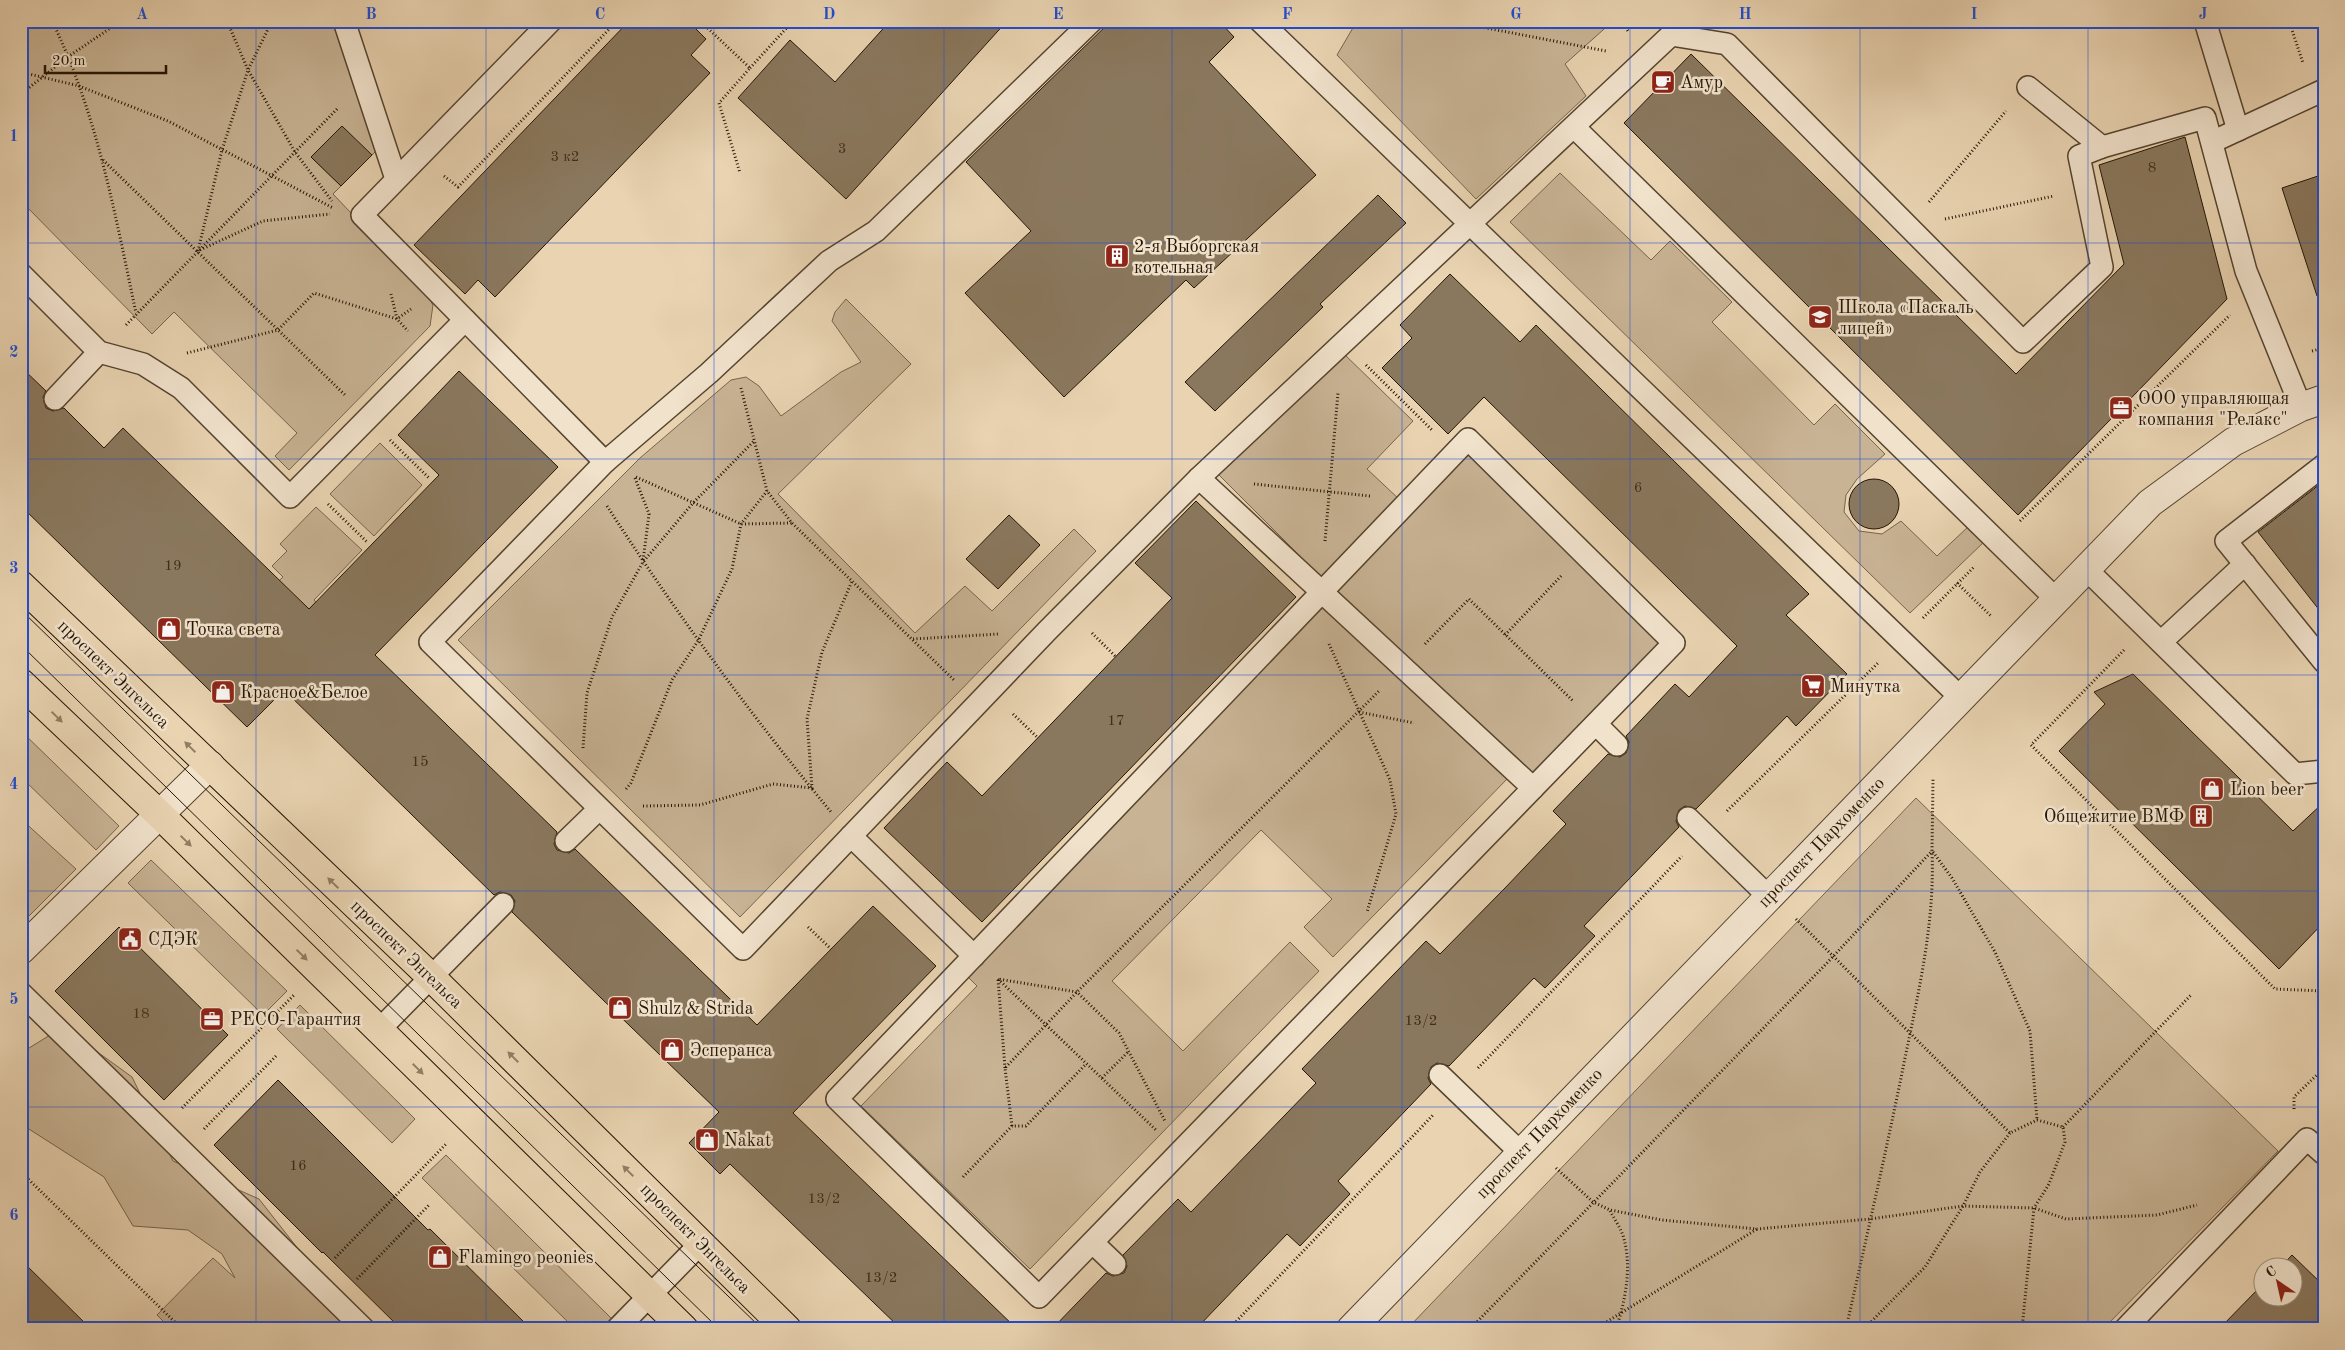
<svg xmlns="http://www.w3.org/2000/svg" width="2345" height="1350" viewBox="0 0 2345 1350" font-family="'Old Standard TT',serif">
  <rect width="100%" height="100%" fill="#e9d3b1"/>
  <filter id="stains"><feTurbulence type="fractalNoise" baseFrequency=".004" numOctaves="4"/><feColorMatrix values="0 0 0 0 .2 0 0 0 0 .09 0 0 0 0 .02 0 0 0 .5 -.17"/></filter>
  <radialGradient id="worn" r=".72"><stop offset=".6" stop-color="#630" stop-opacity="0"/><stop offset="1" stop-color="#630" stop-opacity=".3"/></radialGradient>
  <g fill="#c8b394" stroke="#76644c">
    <path d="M21,21H334L380,147L372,155L311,157L341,186L333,194L424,290L433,305L430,326L289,470L275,456L297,433L174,312L152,334L21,201Z"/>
    <path d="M1357,21H1613L1565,64L1586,96L1476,199L1337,55Z"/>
    <path d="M1560,173L1651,260L1670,241L1732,302L1712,322L1814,425L1835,404L1885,454L1857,479L1846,495L1844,512L1859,531L1882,534L1901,521L1937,556L1969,526L1985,541L1910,613L1510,222Z"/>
    <path d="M846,299L911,364L778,494L915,633L965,586L992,611L1074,529L1096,551L740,917L458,640L640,458L731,380L746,377L759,386L781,416L841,372L861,362L832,321L835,312Z"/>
    <path d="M1343,353L1413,421L1367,469L1401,501L1324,580L1217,473Z"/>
    <path d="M380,443L422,485L374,536L330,494Z"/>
    <path d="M1468,452L1664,644L1534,776L1334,591Z"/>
    <path d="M316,507L362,550L314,600L322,609L299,632L263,596L283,577L272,566L287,551L280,544Z"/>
    <path d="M1326,604L1510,776L1333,957L1304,927L1332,899L1261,830L1112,981L1183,1051L1290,942L1319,971L1030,1269L861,1106L977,986L967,976L1319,605Z"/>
    <path d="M21,731L119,826L96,850L21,777Z"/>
    <path d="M1916,798L2278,1151L2103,1329H1407Z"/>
    <path d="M21,819L76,869L21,924Z"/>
    <path d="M151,860L287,991L263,1015L128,883Z"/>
    <path d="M300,1005L415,1119L392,1143L277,1029Z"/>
    <path d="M63,1027L132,1077L173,1161L259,1199L361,1329H171L157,1315L213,1258L235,1278L222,1254L188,1230L133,1226L104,1177L21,1124V1053Z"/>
    <path d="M446,1155L612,1319L602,1329H575L422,1178Z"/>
  </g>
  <g fill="#8a785e" stroke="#241504">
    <path d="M629,21H688L706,39L691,55L710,73L495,297L478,280L465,294L414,245Z"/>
    <path d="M890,21H1007L846,199L738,98L790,40L835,82Z"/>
    <path d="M1111,21H1219L1234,37L1209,62L1316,175L1194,288L1186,280L1064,397L965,293L1031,231L966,162Z"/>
    <path d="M1691,54L2016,374L2124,264L2099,165L2185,137L2227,299L2018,515L1624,123Z"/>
    <path d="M342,126L372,155L341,186L311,157Z"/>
    <path d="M2324,174V294L2317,296L2282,188Z"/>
    <path d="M1378,195L1406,223L1320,304L1323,307L1215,411L1185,382Z"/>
    <path d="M1450,274L1520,342L1536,325L1809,594L1786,615L1847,674L1796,726L1787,716L1696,809L1685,806L1679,810L1676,821L1679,827L1584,926L1595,936L1545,988L1534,978L1449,1066L1437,1063L1431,1067L1428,1078L1431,1084L1338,1181L1350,1194L1300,1246L1287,1234L1196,1329H1052L1106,1273L1113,1276L1124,1273L1127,1266L1123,1255L1178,1199L1191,1212L1255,1146L1316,1083L1302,1069L1426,941L1440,954L1505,888L1566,824L1553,811L1608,754L1620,757L1626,753L1629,742L1626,736L1675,684L1689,697L1737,646L1484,397L1448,434L1382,368L1412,338L1400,325Z"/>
    <path d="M21,367L46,391L43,397L46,408L53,411L64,408L104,448L123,428L309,609L439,475L398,435L459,371L558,467L375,655L557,832L554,844L557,850L569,853L575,849L757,1025L873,906L936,966L793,1113L1017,1329H901L730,1164L720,1174L689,1143L719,1112L512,912L515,901L511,895L500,892L494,895L284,690L247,727L21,506Z"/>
    <circle cx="1874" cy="504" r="25"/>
    <path d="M2324,481V616L2258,532Z"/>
    <path d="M1196,501L1296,597L982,922L884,828L947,762L982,796L1172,598L1135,563Z"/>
    <path d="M1009,515L1040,545L998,589L966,559Z"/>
    <path d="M2133,674L2293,831L2324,802V922L2279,969L2059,751L2105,704L2094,692Z"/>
    <path d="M119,927L228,1035L164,1100L55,991Z"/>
    <path d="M278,1080L428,1230L430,1229L531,1329H401L323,1252L322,1253L214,1145Z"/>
    <path d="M2292,1255L2324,1286V1329H2219L2262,1285V1298H2292V1268H2280Z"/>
    <path d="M21,1260L91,1329H21Z"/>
  </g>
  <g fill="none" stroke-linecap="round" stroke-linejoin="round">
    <defs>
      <g id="service">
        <path d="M344,21L396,179"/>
        <path d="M551,21L362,215L605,462"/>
        <path d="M1260,21L1961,698"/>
        <path d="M2205,21L2238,130"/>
        <path d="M2028,87L2102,147"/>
        <path d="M1574,127L2057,600"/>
        <path d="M2212,142L2324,90"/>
        <path d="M21,274L99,352L143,364L181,388L290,497L465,320"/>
        <path d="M55,399L99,352"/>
        <path d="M1468,439L1674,643L1039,1297L837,1099Z"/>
        <path d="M2324,465L2226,541L2324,662"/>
        <path d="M1199,478L1533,788"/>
        <path d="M2087,570L2295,774L2324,771"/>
        <path d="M2161,642L2245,564"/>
        <path d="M1596,724L1617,745"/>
        <path d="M1688,818L1768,896"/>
        <path d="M851,836L1047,631L1199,478L1671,35L1727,44L2023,342L2102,267L2079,156L2102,147L2205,118L2246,271L2301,407"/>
        <path d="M566,841L599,809"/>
        <path d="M974,956L851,836L743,949L430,642L605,462L709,373L829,261L876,231L1092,21"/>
        <path d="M21,993L364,1329"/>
        <path d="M379,1030L503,904"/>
        <path d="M1440,1075L1521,1153"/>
        <path d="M1093,1243L1115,1264"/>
        <path d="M617,1329L701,1243"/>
        <path d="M2125,1329L2307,1139L2324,1154"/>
      </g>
      <g id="minor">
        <path d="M21,950L210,765"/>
        <path d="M1351,1329L2150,503L2233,442L2301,407L2324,399"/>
      </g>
      <g id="primary">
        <path d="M21,585L431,977L787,1329"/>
        <path d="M21,683L160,815L684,1329"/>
      </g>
    </defs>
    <use href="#service" stroke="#55442f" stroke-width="24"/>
    <use href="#minor" stroke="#55442f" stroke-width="30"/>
    <use href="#primary" stroke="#241504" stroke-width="30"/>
    <g stroke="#241504" stroke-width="3" stroke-dasharray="1 2.5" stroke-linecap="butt">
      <path d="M52,21C97,113 115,214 136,313"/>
      <path d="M272,21L248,70L295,152L332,201"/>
      <path d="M700,21L750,68L719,103L740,173"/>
      <path d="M1450,21L1606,51"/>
      <path d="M1622,21L1628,31"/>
      <path d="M2289,21L2303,63"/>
      <path d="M750,68L793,21"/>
      <path d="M21,72L79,86L168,121L333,208"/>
      <path d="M21,94L69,56L121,21"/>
      <path d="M103,160L345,395"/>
      <path d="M444,176L458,187L617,21"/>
      <path d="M1929,202L2006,111"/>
      <path d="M1945,219L2054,196"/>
      <path d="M200,250L263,221L330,214"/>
      <path d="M198,251L222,150L248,70L227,21"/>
      <path d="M391,294L397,319L411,309"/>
      <path d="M126,325L338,108"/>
      <path d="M2312,351L2324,348"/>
      <path d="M187,353L278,330L314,293L397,319L408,331"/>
      <path d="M1366,365L1433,431"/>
      <path d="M741,388L767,491L792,523L955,681"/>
      <path d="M390,440L429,478"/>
      <path d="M636,477L741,524L792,523"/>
      <path d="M635,478L649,514L643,561"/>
      <path d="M1254,484L1370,496"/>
      <path d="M328,504L367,542"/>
      <path d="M607,506C676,613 750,714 831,812"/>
      <path d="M2020,521L2230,315"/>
      <path d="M1325,541L1338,393"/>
      <path d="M1957,583L1991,616"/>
      <path d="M1923,618L1975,566"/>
      <path d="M1092,633L1116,657"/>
      <path d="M1505,635L1562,575"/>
      <path d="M913,639L999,634"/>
      <path d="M1329,644L1390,780L1396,814L1367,912"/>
      <path d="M1425,644L1469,599L1573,701"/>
      <path d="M2124,650L2031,745L2275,989L2324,991"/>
      <path d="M1359,712L1414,723"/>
      <path d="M1013,714L1038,738"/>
      <path d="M583,748L587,693L612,617L643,562L693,503L754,441"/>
      <path d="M626,789L631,783L672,680L698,641L732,569L741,524L767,491"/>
      <path d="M643,806L700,805L773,784L812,788L807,719L822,652L852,581"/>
      <path d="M1727,811L1878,663"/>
      <path d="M1933,852L1952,878L1995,952L2030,1031L2037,1120"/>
      <path d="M1796,919L2010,1133L2037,1120L2063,1127L2065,1142L2049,1184L2034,1208L2022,1329"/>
      <path d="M808,927L831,949"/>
      <path d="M998,979L1156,1130"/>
      <path d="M1005,1068L998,979L1077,992L1119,1033L1165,1121"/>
      <path d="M1478,1068L1682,856"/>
      <path d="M1102,1078L1129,1051"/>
      <path d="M182,1108L294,995"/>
      <path d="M2294,1109V1097L2324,1068"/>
      <path d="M1012,1126L1005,1068L1077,992L1380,690"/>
      <path d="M2063,1127L2191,995"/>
      <path d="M204,1129L277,1055"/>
      <path d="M1556,1168L1593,1202L1610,1210L1662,1220L1757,1229L1870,1219L1963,1206L2034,1208L2066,1219L2157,1215L2197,1205"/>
      <path d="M21,1172L182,1329"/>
      <path d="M963,1177L1012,1126H1026L1086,1064"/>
      <path d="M1610,1211C1615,1220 1622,1230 1624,1239C1632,1268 1625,1302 1616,1329"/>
      <path d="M335,1258L446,1144"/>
      <path d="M357,1279L430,1204"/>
      <path d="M1229,1329L1434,1114"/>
      <path d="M1470,1329L1826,964L1932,851L1933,779"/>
      <path d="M1595,1329L1757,1229"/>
      <path d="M1846,1329C1866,1239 1887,1148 1905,1058C1919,990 1935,921 1932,851"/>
      <path d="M1864,1329L1925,1267L1963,1206L1980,1172L2010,1133"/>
    </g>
    <use href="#service" stroke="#f1e2cc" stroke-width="21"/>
    <use href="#minor" stroke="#f1e2cc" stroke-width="28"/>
    <use href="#primary" stroke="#e9d3b1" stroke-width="28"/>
    <g stroke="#241504" stroke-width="1">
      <path d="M21,610L762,1329"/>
      <path d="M21,645L719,1329"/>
    </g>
  </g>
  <defs><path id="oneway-solid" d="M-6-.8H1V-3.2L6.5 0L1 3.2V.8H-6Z" transform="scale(1.25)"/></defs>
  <g fill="#907e63">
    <use href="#oneway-solid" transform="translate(57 717) rotate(44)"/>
    <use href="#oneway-solid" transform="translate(190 747) rotate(-136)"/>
    <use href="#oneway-solid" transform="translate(186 841) rotate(44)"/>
    <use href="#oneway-solid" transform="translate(333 883) rotate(-136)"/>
    <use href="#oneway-solid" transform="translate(302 955) rotate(44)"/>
    <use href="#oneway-solid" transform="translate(513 1057) rotate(-135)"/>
    <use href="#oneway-solid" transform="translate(418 1069) rotate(45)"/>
    <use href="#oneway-solid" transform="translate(628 1171) rotate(-135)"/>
  </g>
  <path fill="none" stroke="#1d4ed8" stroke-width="1" stroke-opacity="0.55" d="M256,21V1329M486,21V1329M714,21V1329M944,21V1329M1172,21V1329M1402,21V1329M1630,21V1329M1860,21V1329M2088,21V1329M21,243H2324M21,459H2324M21,675H2324M21,891H2324M21,1107H2324"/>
  <defs>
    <symbol id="cafe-square" viewBox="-11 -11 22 22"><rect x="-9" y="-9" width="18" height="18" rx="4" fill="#8f2418" stroke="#f1e2cc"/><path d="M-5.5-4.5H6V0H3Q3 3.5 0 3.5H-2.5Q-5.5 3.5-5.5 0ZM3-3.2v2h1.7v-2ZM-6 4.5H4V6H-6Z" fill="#fff"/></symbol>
    <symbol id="building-square" viewBox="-11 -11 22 22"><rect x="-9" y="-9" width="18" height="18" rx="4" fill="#8f2418" stroke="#f1e2cc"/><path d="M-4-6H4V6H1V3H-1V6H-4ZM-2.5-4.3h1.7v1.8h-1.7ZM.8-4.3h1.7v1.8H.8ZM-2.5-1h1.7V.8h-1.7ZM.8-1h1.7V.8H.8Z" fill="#fff"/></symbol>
    <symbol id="school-square" viewBox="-11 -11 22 22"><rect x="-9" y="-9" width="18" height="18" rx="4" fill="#8f2418" stroke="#f1e2cc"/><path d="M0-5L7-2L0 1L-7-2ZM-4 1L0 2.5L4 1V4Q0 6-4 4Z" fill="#fff"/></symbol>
    <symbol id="office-square" viewBox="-11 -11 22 22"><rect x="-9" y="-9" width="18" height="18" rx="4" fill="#8f2418" stroke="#f1e2cc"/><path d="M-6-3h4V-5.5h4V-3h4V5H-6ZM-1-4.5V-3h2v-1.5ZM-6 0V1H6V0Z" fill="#fff"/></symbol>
    <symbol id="shop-square" viewBox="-11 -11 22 22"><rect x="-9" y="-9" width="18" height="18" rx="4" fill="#8f2418" stroke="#f1e2cc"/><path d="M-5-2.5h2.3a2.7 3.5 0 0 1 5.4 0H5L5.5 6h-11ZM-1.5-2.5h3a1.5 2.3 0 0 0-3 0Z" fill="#fff"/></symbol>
    <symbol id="supermarket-square" viewBox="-11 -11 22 22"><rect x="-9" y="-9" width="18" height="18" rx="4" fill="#8f2418" stroke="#f1e2cc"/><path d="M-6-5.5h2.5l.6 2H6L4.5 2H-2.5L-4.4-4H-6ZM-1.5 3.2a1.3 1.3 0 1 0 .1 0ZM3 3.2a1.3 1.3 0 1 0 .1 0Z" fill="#fff"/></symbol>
    <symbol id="civic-square" viewBox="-11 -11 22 22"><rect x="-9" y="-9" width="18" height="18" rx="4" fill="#8f2418" stroke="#f1e2cc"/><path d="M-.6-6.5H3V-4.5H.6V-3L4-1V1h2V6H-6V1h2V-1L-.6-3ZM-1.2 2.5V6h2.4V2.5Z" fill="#fff"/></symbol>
  </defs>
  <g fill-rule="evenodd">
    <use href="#cafe-square" x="1649" y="68" width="28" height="28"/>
    <use href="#building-square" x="1103" y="242" width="28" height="28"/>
    <use href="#school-square" x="1806" y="303" width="28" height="28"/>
    <use href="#office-square" x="2107" y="394" width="28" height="28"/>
    <use href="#shop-square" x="155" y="615" width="28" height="28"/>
    <use href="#supermarket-square" x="1799" y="672" width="28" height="28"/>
    <use href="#shop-square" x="209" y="678" width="28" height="28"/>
    <use href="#shop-square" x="2198" y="775" width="28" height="28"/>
    <use href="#building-square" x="2187" y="802" width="28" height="28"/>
    <use href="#civic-square" x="116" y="925" width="28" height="28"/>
    <use href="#shop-square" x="606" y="994" width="28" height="28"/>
    <use href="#office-square" x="198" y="1005" width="28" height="28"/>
    <use href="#shop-square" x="658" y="1036" width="28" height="28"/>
    <use href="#shop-square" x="693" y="1126" width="28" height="28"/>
    <use href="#shop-square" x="426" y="1243" width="28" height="28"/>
  </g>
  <g text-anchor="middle" stroke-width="5" stroke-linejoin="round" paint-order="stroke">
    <g font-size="15" fill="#3e2e1a">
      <text x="842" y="153">3</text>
      <text x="565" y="161">3 к2</text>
      <text x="2152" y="172">8</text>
      <text x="1638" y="492">6</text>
      <text x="173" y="570">19</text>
      <text x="1116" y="725">17</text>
      <text x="420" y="766">15</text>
      <text x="141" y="1018">18</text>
      <text x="1421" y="1025">13/2</text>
      <text x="298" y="1170">16</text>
      <text x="824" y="1203">13/2</text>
      <text x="881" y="1282">13/2</text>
    </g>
    <g font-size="18" fill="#241504" stroke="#f1e2cc" text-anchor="start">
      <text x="1680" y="88">Амур</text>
      <text x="1134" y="252">2-я Выборгская<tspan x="1134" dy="21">котельная</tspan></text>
      <text x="1838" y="313">Школа «Паскаль<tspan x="1838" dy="21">лицей»</tspan></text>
      <text x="2138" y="404">ООО управляющая<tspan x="2138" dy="21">компания "Релакс"</tspan></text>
      <text x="186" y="635">Точка света</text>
      <text x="1830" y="692">Минутка</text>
      <text x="240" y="698">Красное&amp;Белое</text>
      <text x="2230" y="795">Lion beer</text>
      <text x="2184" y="822" text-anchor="end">Общежитие ВМФ</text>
      <text x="148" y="945">СДЭК</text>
      <text x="638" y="1014">Shulz &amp; Strida</text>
      <text x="230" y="1025">РЕСО-Гарантия</text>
      <text x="690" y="1056">Эсперанса</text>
      <text x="724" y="1146">Nakat</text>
      <text x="458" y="1263">Flamingo peonies</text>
    </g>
    <g font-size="18" fill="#241504" stroke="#f1e2cc">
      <text transform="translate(114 674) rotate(44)" y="6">проспект Энгельса</text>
      <text transform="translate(1821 842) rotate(-46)" y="6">проспект Пархоменко</text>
      <text transform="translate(407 954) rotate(44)" y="6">проспект Энгельса</text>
      <text transform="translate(1539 1133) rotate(-46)" y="6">проспект Пархоменко</text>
      <text transform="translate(696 1238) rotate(45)" y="6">проспект Энгельса</text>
    </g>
  </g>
  <rect width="2345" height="1350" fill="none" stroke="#e9d3b1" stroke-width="55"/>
  <g transform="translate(2278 1282) rotate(326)"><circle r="24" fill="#f1e2cc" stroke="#9f907c"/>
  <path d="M0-4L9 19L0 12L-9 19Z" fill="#8f2418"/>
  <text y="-8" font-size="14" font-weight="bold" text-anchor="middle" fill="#241504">С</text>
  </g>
  <path d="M45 65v8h121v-8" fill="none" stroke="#241504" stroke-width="2.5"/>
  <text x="52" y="65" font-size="15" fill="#241504" stroke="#f1e2cc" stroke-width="4" paint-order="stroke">20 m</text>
  <rect x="28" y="28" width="2290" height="1294" fill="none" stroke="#1d4ed8" stroke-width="2"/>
  <g font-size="16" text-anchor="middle" font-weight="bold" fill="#1d4ed8">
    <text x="142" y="19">A</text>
    <text x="371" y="19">B</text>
    <text x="600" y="19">C</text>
    <text x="829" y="19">D</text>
    <text x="1058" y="19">E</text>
    <text x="1287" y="19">F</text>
    <text x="1516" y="19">G</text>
    <text x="1745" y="19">H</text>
    <text x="1974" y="19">I</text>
    <text x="2203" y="19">J</text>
    <text x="14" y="141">1</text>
    <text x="14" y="357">2</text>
    <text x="14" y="573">3</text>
    <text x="14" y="789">4</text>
    <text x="14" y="1004">5</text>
    <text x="14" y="1220">6</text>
  </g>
  <rect width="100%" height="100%" filter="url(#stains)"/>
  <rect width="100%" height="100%" fill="url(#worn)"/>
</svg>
